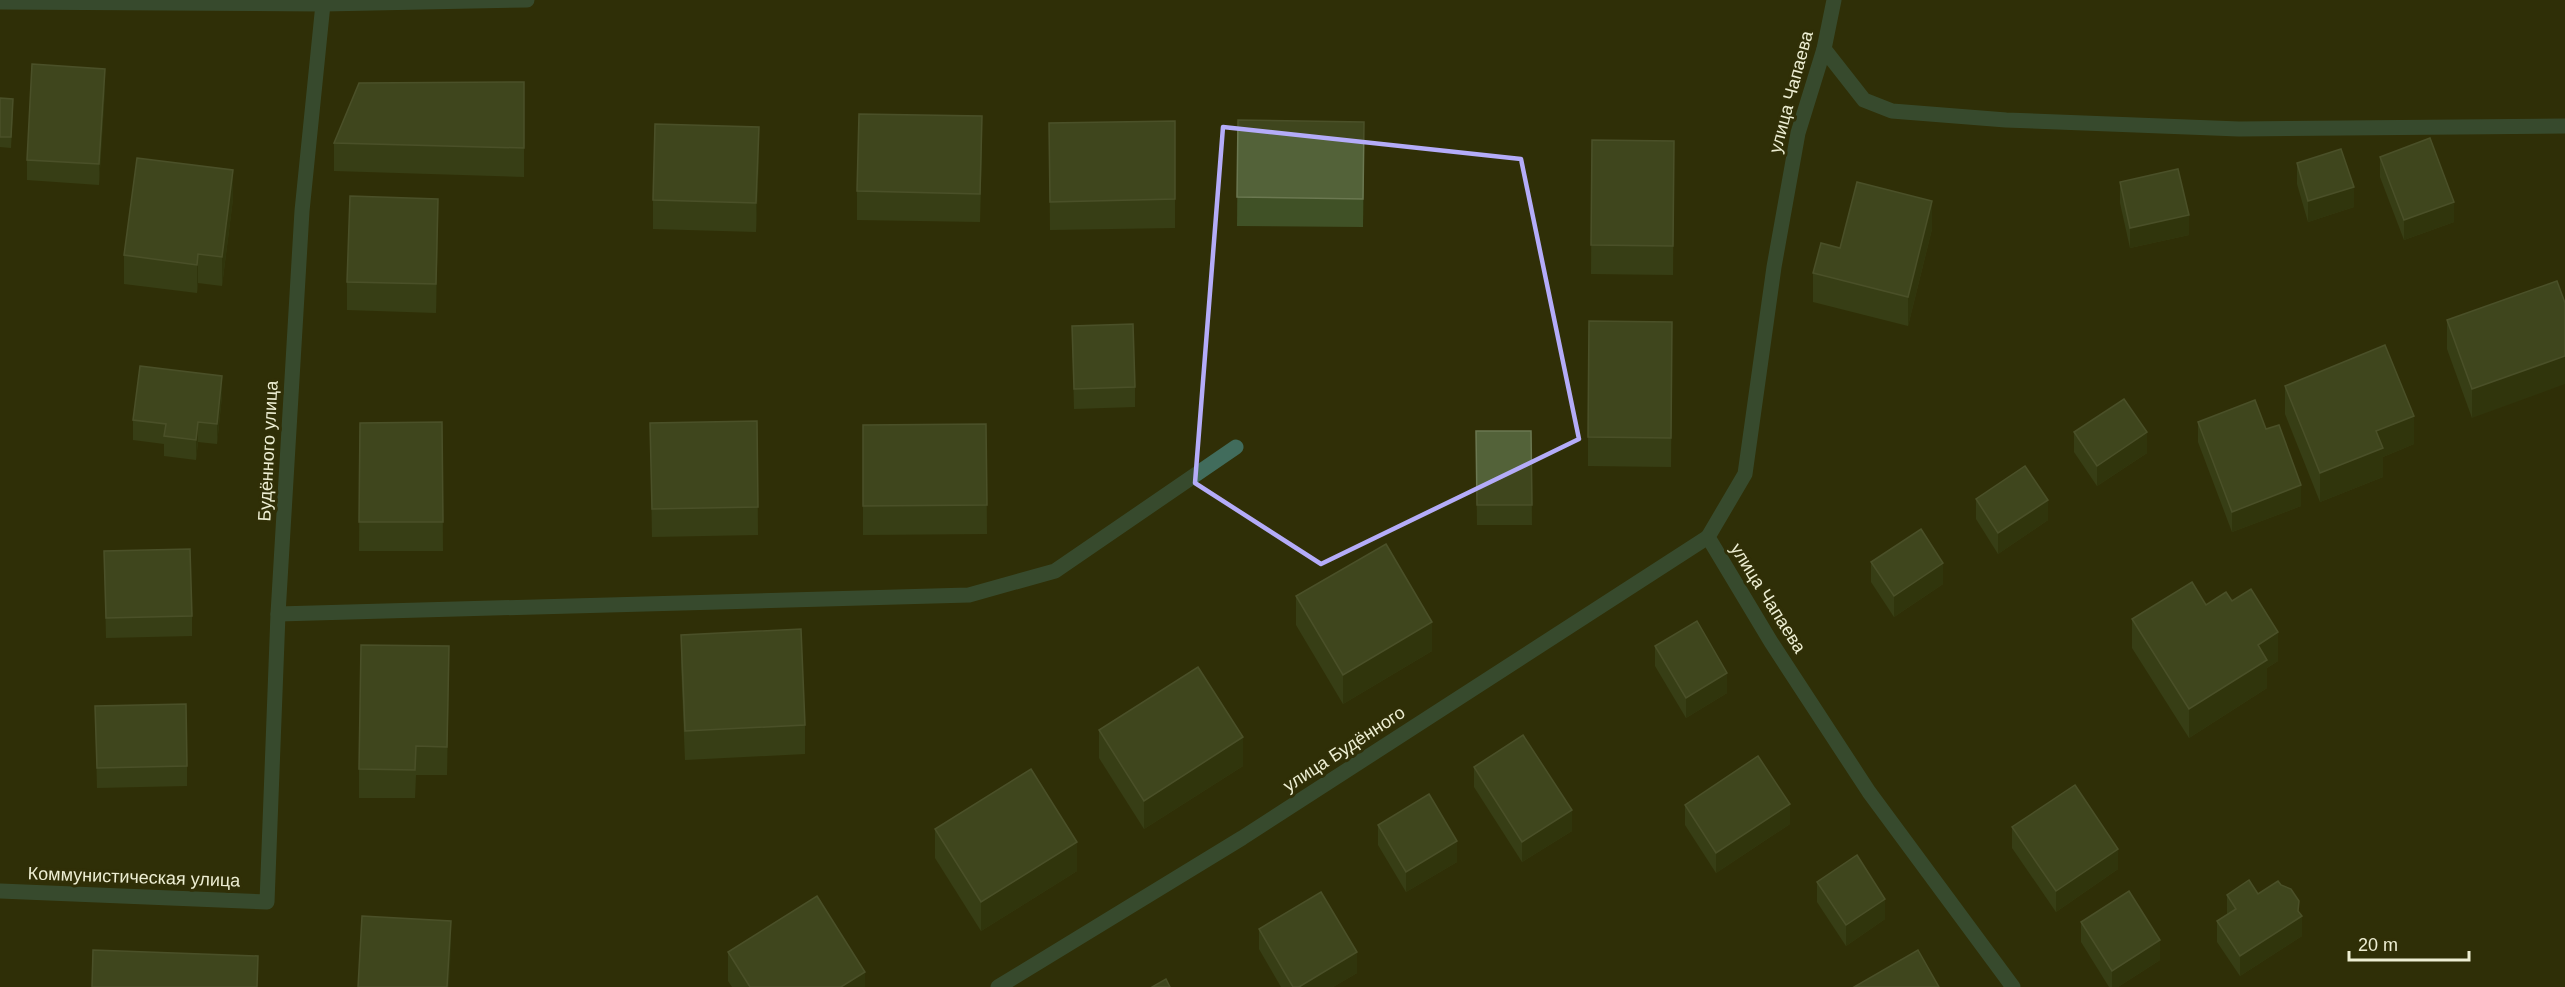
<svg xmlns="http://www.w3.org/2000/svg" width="2565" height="987" viewBox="0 0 2565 987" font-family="Helvetica,sans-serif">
  <rect width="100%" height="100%" fill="#302f07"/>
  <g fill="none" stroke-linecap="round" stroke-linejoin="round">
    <path stroke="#416c5c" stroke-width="15" d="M1824,49L1864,100L1892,111L2006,120L2239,129L2565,126"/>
    <g stroke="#416c5c" stroke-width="15">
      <path d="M1834,0L1824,49L1798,133L1774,267L1745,474L1708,537L1771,642L1869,792L2013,987"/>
      <path d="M278,614L969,595L1055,571L1236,447"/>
      <path d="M0,891L267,902L278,614L302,211L323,4"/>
      <path d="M998,987L1242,838L1708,537"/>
    </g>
    <path stroke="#416c5c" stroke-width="15" d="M0,2L323,4L527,0"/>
  </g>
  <g fill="#405126">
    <path d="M524,82V177L334,171V143Z"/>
    <path d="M105,89L99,185L27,180V160Z"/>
    <path d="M0,98L13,109L11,148L0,147Z"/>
    <path d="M1238,120L1364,151L1363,227L1237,226Z"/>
    <path d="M1175,121V228L1050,230L1049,123Z"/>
    <path d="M1592,140L1674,141L1673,275L1591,274Z"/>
    <path d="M982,145L980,222L857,220V191Z"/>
    <path d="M759,156L756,232L653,229V200Z"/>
    <path d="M2380,157L2454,222L2404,240L2380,177Z"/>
    <path d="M2297,163L2354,207L2308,222L2297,184Z"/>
    <path d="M2120,182L2189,235L2130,248L2120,203Z"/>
    <path d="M233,199L222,286L198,283L197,293L124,284V255Z"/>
    <path d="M438,227L436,313L347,310V282Z"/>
    <path d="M1932,229L1908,326L1813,302V273L1840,248Z"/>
    <path d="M2557,281L2472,418L2447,349V320Z"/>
    <path d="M1672,322L1671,467L1588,466V437Z"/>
    <path d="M1072,326L1135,387V407L1074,409Z"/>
    <path d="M2285,386L2414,444L2383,457V477L2320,502L2285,414Z"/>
    <path d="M222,396L217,444L198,442L196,460L164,456V444L133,440V420Z"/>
    <path d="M757,421L758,535L652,537L650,423Z"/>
    <path d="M442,422L443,551H359L360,423Z"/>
    <path d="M2198,422L2266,429L2301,506L2232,532L2198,442Z"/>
    <path d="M986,424L987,534L863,535V425Z"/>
    <path d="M1476,431H1531L1532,525H1477Z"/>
    <path d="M2074,432L2147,453L2097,486L2074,452Z"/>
    <path d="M1976,499L2048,520L1998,554L1976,519Z"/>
    <path d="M104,551L192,616V636L106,638Z"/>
    <path d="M1871,562L1943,584L1894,617L1871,582Z"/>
    <path d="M1296,596L1432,651L1343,704L1296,625Z"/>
    <path d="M2232,601L2278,661L2267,668V688L2189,738L2132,648V619Z"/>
    <path d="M681,635L805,725V754L685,760L681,664Z"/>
    <path d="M1655,646L1727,693L1686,718L1655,666Z"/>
    <path d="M449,675L447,775H416L415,798H359V769Z"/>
    <path d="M95,706L187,766V786L97,788Z"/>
    <path d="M1099,730L1243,766L1144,829L1099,758Z"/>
    <path d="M1474,767L1572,831L1522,862L1474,787Z"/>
    <path d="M1685,805L1790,824L1716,873L1685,825Z"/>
    <path d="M1378,825L1457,862L1406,892L1378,845Z"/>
    <path d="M2012,827L2118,869L2056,912L2012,848Z"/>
    <path d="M935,829L1077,871L981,931L935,858Z"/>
    <path d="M1817,882L1885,919L1846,946L1817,902Z"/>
    <path d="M2258,894L2299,913L2302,936L2240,976L2217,942V921L2227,914V895Z"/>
    <path d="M2081,922L2160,960L2118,987H2109L2081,942Z"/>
    <path d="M1259,929L1357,973L1333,987H1281L1259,949Z"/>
    <path d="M728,952L865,987H732L728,981Z"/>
  </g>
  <g fill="#323c12">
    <path d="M105,69V89L99,185V164Z"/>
    <path d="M1364,122V151L1363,227V199Z"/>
    <path d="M759,127V156L756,232V203Z"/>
    <path d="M233,170V199L222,286V257Z"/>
    <path d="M2354,187V207L2308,222V201Z"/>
    <path d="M438,199V227L436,313V284Z"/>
    <path d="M1932,201V229L1908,326V297Z"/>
    <path d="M2454,202V222L2404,240V220Z"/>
    <path d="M2189,215V235L2130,248V228Z"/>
    <path d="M198,254V283L197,293V265Z"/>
    <path d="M2565,356V384L2472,418V389Z"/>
    <path d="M222,376V396L217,444V424Z"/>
    <path d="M2414,416V444L2383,457V477L2320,502V473L2376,431Z"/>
    <path d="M198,422V442L196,460V440Z"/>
    <path d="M2147,432V453L2097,486V466Z"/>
    <path d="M2301,485V506L2232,532V512Z"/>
    <path d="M2048,500V520L1998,554V533Z"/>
    <path d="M1943,563V584L1894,617V596Z"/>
    <path d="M1432,622V651L1343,704V675Z"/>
    <path d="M2278,632V661L2267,668V688L2189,738V709L2258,645Z"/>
    <path d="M449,646V675L447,775V747Z"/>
    <path d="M1727,673V693L1686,718V698Z"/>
    <path d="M1243,737V766L1144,829V801Z"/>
    <path d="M1790,804V824L1716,873V853Z"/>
    <path d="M1572,810V831L1522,862V842Z"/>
    <path d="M1457,841V862L1406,892V872Z"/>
    <path d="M1077,842V871L981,931V902Z"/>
    <path d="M2118,849V869L2056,912V891Z"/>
    <path d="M1885,899V919L1846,946V925Z"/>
    <path d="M2299,901V917L2302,916V936L2240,976V956Z"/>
    <path d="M451,921V949L449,987H447Z"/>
    <path d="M2160,940V960L2118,987H2112V971Z"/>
    <path d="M1357,952V973L1333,987H1299Z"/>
    <path d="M865,972V987H841Z"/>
  </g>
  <g fill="#536239" stroke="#6b7851" stroke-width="1.5">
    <path d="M32,64L105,69L99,164L27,160Z"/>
    <path d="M524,82V148L334,143L359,83Z"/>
    <path d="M0,98L13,99L11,137H0Z"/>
    <path d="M859,114L982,116L980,194L857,191Z"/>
    <path d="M1238,120L1364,122L1363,199L1237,197Z"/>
    <path d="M1175,121V199L1050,202L1049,123Z"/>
    <path d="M655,124L759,127L756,203L653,200Z"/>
    <path d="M2430,138L2454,202L2404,220L2380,157Z"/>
    <path d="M1592,140L1674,141L1673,246L1591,245Z"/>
    <path d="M2341,149L2354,187L2308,201L2297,163Z"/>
    <path d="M137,158L233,170L222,257L198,254L197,265L124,255Z"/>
    <path d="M2178,169L2189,215L2130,228L2120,182Z"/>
    <path d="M1857,182L1932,201L1908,297L1813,273L1821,243L1840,248Z"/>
    <path d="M350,196L438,199L436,284L347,282Z"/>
    <path d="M2557,281L2565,303V356L2472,389L2447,320Z"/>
    <path d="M1589,321L1672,322L1671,438L1588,437Z"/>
    <path d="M1133,324L1135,387L1074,389L1072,326Z"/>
    <path d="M2385,345L2414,416L2376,431L2383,448L2320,473L2285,386Z"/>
    <path d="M140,366L222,376L217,424L198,422L196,440L164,436L166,424L133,420Z"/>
    <path d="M2124,399L2147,432L2097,466L2074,432Z"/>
    <path d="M2255,400L2266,429L2279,425L2301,485L2232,512L2198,422Z"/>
    <path d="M757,421L758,507L652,509L650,423Z"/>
    <path d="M442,422L443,522H359L360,423Z"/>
    <path d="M986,424L987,505L863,506V425Z"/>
    <path d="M1476,431H1531L1532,505H1477Z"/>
    <path d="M2025,466L2048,500L1998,533L1976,499Z"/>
    <path d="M1921,529L1943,563L1894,596L1871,562Z"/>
    <path d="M1386,544L1432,622L1343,675L1296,596Z"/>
    <path d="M190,549L192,616L106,618L104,551Z"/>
    <path d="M2192,582L2206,605L2226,592L2232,601L2251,589L2278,632L2258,645L2267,660L2189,709L2132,619Z"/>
    <path d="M1697,621L1727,673L1686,698L1655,646Z"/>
    <path d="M801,629L805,725L685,731L681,635Z"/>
    <path d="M361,645L449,646L447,747L416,746L415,770L359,769Z"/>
    <path d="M1198,667L1243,737L1144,801L1099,730Z"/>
    <path d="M186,704L187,766L97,768L95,706Z"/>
    <path d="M1523,735L1572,810L1522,842L1474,767Z"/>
    <path d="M1758,756L1790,804L1716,853L1685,805Z"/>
    <path d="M1031,769L1077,842L981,902L935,829Z"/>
    <path d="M2075,785L2118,849L2056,891L2012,827Z"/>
    <path d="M1429,794L1457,841L1406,872L1378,825Z"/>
    <path d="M1857,855L1885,899L1846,925L1817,882Z"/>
    <path d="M2249,880L2258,894L2278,881L2281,885L2291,889L2299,901L2298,911L2302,916L2240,956L2217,921L2236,909L2227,895Z"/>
    <path d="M2129,891L2160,940L2112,971L2081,922Z"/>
    <path d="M1321,892L1357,952L1299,987H1293L1259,929Z"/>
    <path d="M817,896L865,972L841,987H750L728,952Z"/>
    <path d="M362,916L451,921L447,987H358Z"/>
    <path d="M93,950L258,956L257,987H92Z"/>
    <path d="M1918,950L1939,987H1854Z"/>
    <path d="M1166,979L1170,987H1152Z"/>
  </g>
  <path d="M0 0H2565V987H0ZM1223,127L1521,159L1579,439L1321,564L1195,483Z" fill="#302f07" fill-opacity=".55" fill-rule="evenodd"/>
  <path fill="none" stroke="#b4acf9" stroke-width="4.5" stroke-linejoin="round" d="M1223,127L1521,159L1579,439L1321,564L1195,483Z"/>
  <g text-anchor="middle" stroke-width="6" stroke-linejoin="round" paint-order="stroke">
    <g font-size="18" fill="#edeed3" stroke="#302f07">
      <text transform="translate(1791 92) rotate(-75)" y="6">улица Чапаева</text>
      <text transform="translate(268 451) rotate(-87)" y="6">Будённого улица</text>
      <text transform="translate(1768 598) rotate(58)" y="6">улица Чапаева</text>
      <text transform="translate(1344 749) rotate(-33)" y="6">улица Будённого</text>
      <text transform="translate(134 877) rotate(2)" y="6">Коммунистическая улица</text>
    </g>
  </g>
  <path d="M2349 951v9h120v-9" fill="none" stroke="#edeed3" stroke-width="3"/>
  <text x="2358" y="951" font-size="18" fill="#edeed3" stroke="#302f07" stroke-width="4.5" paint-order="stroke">20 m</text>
</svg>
